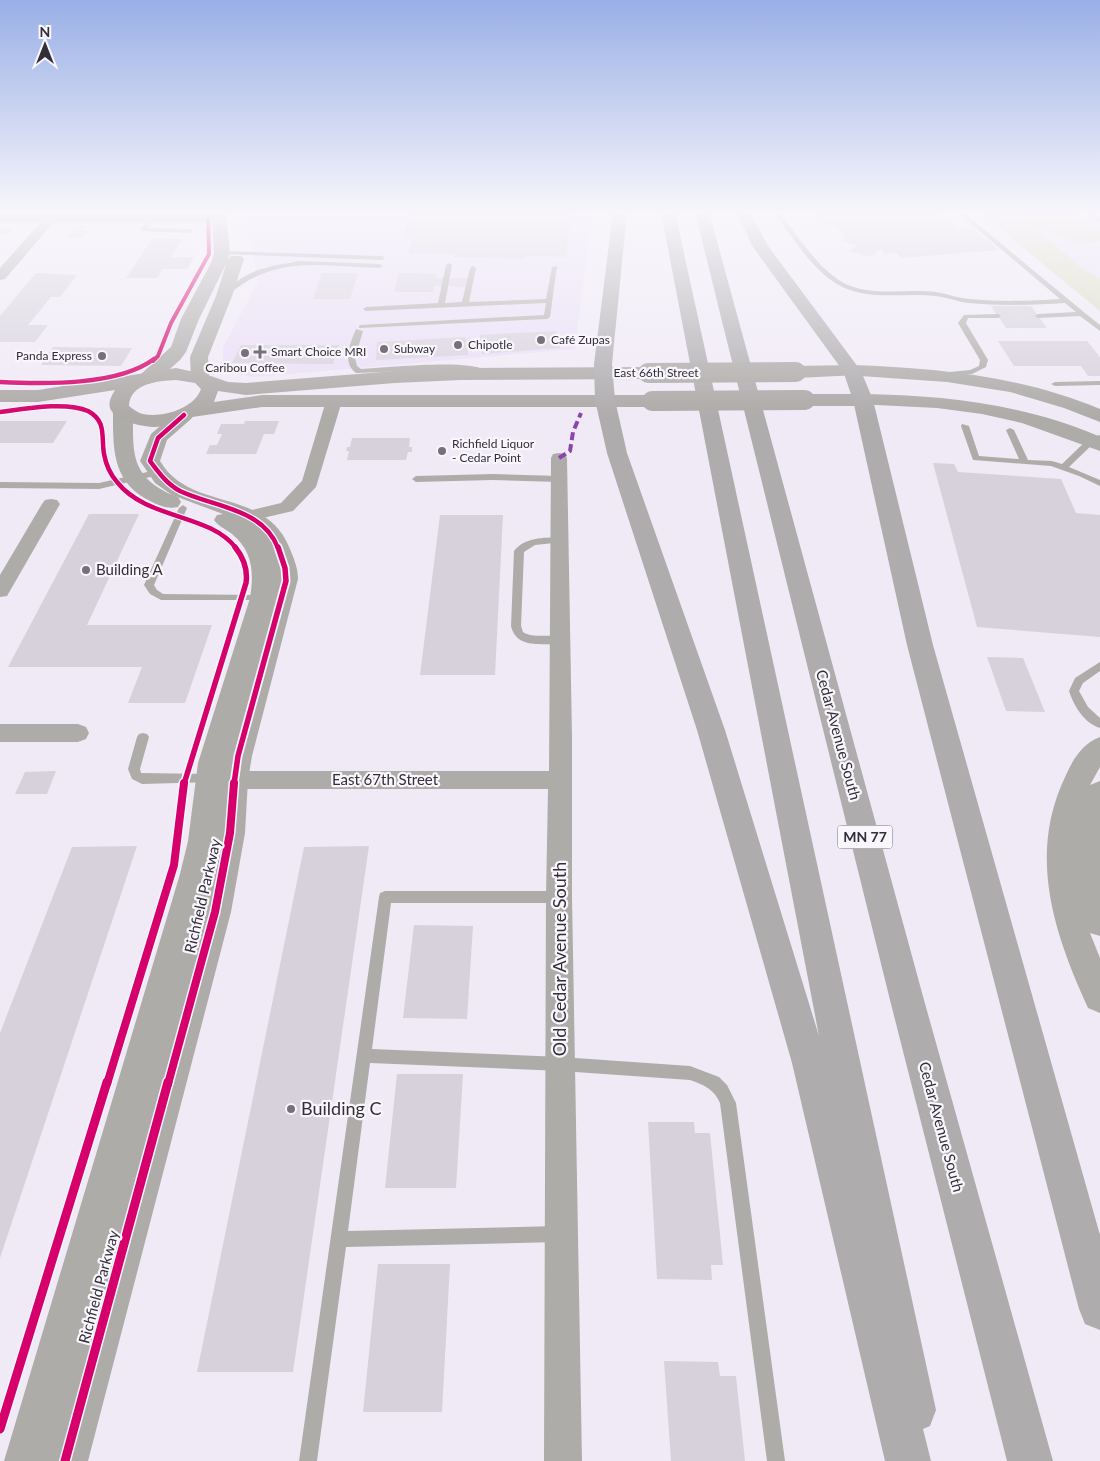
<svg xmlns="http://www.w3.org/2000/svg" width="1100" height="1461" viewBox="0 0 1100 1461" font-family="Lato,sans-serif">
  <rect width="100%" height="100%" fill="#f0eaf6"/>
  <g fill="#eadff7">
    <path d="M246,212H592L575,349L253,377L231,373L223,364V347L258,282Z"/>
    <path d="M980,212H1100V311Z"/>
  </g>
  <path fill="#dbdbbd" d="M980,212H1075L1100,230V242L1078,243L1034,228L1082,268L1100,279V311Z"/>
  <g fill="#d7d1dc">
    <path d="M409,212H571L566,257L525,256L524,259L454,257L455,254L408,253L413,239H402L409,221L406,220Z"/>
    <path d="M815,212H939L959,229L973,228L999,250L902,258L896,253L885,254L881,249L870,257L849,251L858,245L840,241L847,238L835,225L827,226Z"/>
    <path d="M75,226H86L82,231H88L82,238H67Z"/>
    <path d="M0,228H15L9,234H0Z"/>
    <path d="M152,239H182L171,257H194L187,269H163L157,278H126Z"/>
    <path d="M36,273L77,275L60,297H51L28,325H48L35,342H0V316Z"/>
    <path d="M322,273H358L350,299H313Z"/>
    <path d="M399,273L437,274L436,278H467L466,287L434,286L433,292H394Z"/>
    <path d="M991,306H1031L1047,328H1006Z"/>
    <path d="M556,331L560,348L482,354L480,335Z"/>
    <path d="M466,337L468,355L376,360L377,342Z"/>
    <path d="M998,341H1087L1100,357V376H1088L1081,366H1014Z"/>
    <path d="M241,345H339L333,364L232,363Z"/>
    <path d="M53,347L132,348L121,366L41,365Z"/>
    <path d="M0,421H67L53,443H0Z"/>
    <path d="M245,421H279L274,434H264L256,454H206L210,445H217L222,434H217L221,424H244Z"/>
    <path d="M352,438H410L409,447H412V452H408L406,460H347L349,451H346L347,447H350Z"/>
    <path d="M933,463L954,464L958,472L1061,479L1076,513L1100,515V637L977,627Z"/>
    <path d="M89,514H139L87,625H212L185,703H128L142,667H8Z"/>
    <path d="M440,515H503L495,675H420Z"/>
    <path d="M987,657L1023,658L1045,712L1006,711Z"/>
    <path d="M56,771L47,794H15L25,772Z"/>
    <path d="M137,846L0,1258V1033L72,847Z"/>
    <path d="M369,846L293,1372H197L304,847Z"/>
    <path d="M414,925L473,926L467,1019L403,1018Z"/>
    <path d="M397,1074H463L456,1188H385Z"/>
    <path d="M648,1122H694L695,1133H710L723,1265H711L712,1280L657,1279Z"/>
    <path d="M378,1264H450L442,1412H363Z"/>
    <path d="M664,1361L718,1362L720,1376H736L745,1461H671Z"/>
  </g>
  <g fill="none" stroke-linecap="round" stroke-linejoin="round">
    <g fill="#aeaca9" fill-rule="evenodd">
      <path d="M957,212H963L1085,313L1100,325V331L1080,316L1038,318L1035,316L1038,314L1076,312L1065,303C1033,305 1001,306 969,303C958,302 947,297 935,296C904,292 866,302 837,284C812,269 794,239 776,216L781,215C799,237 817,267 842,282C870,298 906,288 936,292C947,294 958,298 969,299C999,302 1030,301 1060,299Z"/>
      <path d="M1086,212H1093L1100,217V222Z"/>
      <path d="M151,217L154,219L147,228L190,229L193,231L190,233L141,231V229Z"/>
      <path d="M222,251L382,256L385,258L382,260L220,254V252Z"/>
      <path d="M297,261L380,264L383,266L380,268C322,266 274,254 227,296L222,295C234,281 251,271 269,267C278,264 289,264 297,261Z"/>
      <path d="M449,263L452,265L445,303L462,302L470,268L473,266L476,268L469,302L546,299L552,267L557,266L550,317L547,319L359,328V326L361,325L544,315L546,303L366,311L363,309L366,307L438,303L446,265Z"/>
      <path d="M964,315L998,314L1001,316L998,318H968L966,323L988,360L986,367L972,374L940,377V373L970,370L979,366L980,360L958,323Z"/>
      <path d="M356,329L363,331L355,358L357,366L361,369C384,368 468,359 484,370L480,372L459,369L356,373C342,363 350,343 356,329Z"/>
      <path d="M1100,381V385L1055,386L1051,384L1055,382Z"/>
      <path d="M962,424L969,426L979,456L1019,459L1006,430L1010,428L1014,430L1028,460L1052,461L1062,464L1089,438L1100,435V440L1095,442L1069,467L1100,480V486L1079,476L1051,466L973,460L961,426Z"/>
      <path d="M156,470L159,471V475L99,489L0,488V482L99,483Z"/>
      <path d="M493,474L559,476L563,479L559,482L493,480L416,482L412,479L416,476Z"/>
      <path d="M183,505L187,508L154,585L157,590L163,594L265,595L270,598L268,600H161L150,594L144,585L179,508Z"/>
      <path d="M560,537L565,540L563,542L535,545L524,552L521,626L523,632C534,640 556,631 565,641L560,645C541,643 516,649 511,626L514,551C525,537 543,538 560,537Z"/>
      <path d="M1100,662V671L1083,683L1079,691L1088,707L1100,718V728C1084,723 1074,706 1069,691L1075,678Z"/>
      <path d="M143,733L147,734L149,737L140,769L141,773L209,774L213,776L215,779L213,782L142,784L132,779L128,769L137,737L139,734Z"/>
      <path d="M385,891H559L564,893L565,897L564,901L559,903H391L372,1049L561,1057L690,1066L719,1077L727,1085L736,1103L785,1461H767L720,1103C714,1089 704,1085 690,1080L561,1071L370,1063L348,1231L558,1226L564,1228L566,1234L564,1240L558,1242L346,1247L317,1461H299L379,897L380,893Z"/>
    </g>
    <g fill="#aeaca9" fill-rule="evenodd">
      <path d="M50,212H62L59,215H218L224,219L218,223H53L5,279L0,280V268L40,223H0V215H47Z"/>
      <path d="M334,396L340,398L342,401L316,487L293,511L250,521L244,520L241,516L244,512L281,503L302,481L326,401L328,398Z"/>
      <path d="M559,453L565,454L567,458L572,736V897L582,1461H544L546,897L548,789H217L209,787L205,780L209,773L217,771H549L551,458L553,454Z"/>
      <path d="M51,499L57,500L60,504L7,596L0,597V575L42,504L45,500Z"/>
      <path d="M0,724H78L86,727L89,733L86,739L78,742H0Z"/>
    </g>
    <g fill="#aeaca9" fill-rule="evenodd">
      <path d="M212,212H226L230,253L228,259L231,256H241L244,259L232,296L208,357L209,378L207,382L200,384L193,382L191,378L190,357L216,296L227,262L199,319L186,352L180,360L155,382L148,384L141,382L139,378L141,374L171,347L181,319L212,261L214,253Z"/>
      <path d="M852,365C937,368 1021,376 1100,409V422L1064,408L1010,392L947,382L846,375L843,371L846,367Z"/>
      <path d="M863,394C943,395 1022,404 1096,435L1100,437V451L1022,423L982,414L937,408L856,404L853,400L856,396Z"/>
      <path d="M123,406L130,408L133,412C133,453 130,476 172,495L155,483L140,461L151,434L177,411L184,409L191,411L194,415L191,419L167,440L160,461C163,465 166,470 169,473C204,509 268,492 290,549C294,559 298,568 298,579L252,756L248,780L245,833L231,912L88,1461H4L180,874L188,841L198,763L250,598C254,573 253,551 232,534C226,529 219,527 214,520L217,515L223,514L172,495L178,497L181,502L178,507C167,509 161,506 152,502C112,483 113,450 113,412L116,408Z"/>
      <path d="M1100,737V767L1090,785L1100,781V936L1090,933L1100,958V1013L1088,1008C1054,933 1027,855 1066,775C1073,759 1083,743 1100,737Z"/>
    </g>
    <g fill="#adaaa8" fill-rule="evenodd">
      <path d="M852,365L858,367L861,371L858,375L796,378L790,376L787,372L790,368L796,366Z"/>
      <path d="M648,367L655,369L657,373L655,377L648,379L460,380L395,383L246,395L218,391L214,402L262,395H652L659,397L662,401L659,405L652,407H262L192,417C181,422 167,426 155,427C143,427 114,421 110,408C108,402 112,395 115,390L38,402H0V390H38L176,368L208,375L228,382L246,383L395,371L460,368ZM176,380L195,383L201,389C194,409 162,418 143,414C138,413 133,409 129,406C130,383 158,381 176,380Z"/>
      <path d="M805,394H863L870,396L873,400L870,404L863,406H805L798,404L795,400L798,396Z"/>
    </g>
    <g fill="#afacae" fill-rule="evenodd">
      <path d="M613,212H627L612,364L615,400L627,453L725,730L819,1036L661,212H675L936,1410L930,1426L923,1429L931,1461H885L792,1063L697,730L607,453L595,400L594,364Z"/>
      <path d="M695,212H709L924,1000L1053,1461H1007L890,1000Z"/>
      <path d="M736,212H750L768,246L861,371L873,400L933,645L1100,1235V1330L1085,1324L1079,1309L907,645L853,400L843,371L753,247Z"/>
    </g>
    <g stroke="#adaaa8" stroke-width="20">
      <path d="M648,373L796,372"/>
      <path d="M652,401L805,400"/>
    </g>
    <path stroke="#8e44ad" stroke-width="4" stroke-dasharray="8 4" stroke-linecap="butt" d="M559,458L570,451L573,432L581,413"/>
    <defs>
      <path id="cycleway-far4" d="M153,361L158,356L171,323L209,254L208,212"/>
      <g id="cycleway-far3">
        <path d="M0,382C44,384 118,386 154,359"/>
        <path d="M0,412C23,409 66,401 88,411C107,421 101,437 104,454C106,465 110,474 117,482C147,520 209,513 236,548"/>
        <path d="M184,415L158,438L150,461C159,473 167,484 180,491C213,507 263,508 278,548"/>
      </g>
      <g id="cycleway-far2">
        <path d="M184,784L246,583C248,569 243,557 235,547"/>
        <path d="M234,784L238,756L286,581L285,568L278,547"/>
      </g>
      <g id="cycleway-far1">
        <path d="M107,1084L174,865L184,783"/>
        <path d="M168,1084L215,912L230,833L234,783"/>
      </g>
      <g id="cycleway">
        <path d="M0,1429L107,1082"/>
        <path d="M65,1461L168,1082"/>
      </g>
    </defs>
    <use href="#cycleway-far4" stroke="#f9f6fc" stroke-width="5.5"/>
    <use href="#cycleway-far3" stroke="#f9f6fc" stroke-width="7"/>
    <use href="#cycleway-far2" stroke="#f9f6fc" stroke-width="9"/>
    <use href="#cycleway-far1" stroke="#f9f6fc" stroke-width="11"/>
    <use href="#cycleway" stroke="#f9f6fc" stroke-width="12"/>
    <use href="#cycleway-far4" stroke="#d6006c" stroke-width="4"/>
    <use href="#cycleway-far3" stroke="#d6006c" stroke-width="4.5"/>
    <use href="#cycleway-far2" stroke="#d6006c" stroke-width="5.5"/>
    <use href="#cycleway-far1" stroke="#d6006c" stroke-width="8"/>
    <use href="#cycleway" stroke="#d6006c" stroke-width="9"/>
  </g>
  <linearGradient id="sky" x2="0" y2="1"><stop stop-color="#99afe6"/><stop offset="0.51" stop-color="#f8f6fb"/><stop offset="1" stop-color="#f8f6fb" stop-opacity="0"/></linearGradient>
  <rect width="1100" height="416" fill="url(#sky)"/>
  <g fill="#75707b" stroke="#f9f6fc" stroke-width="2">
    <circle cx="541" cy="340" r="5"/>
    <circle cx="458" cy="345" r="5"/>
    <circle cx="384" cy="349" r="5"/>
    <path d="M257.5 344.5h5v5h5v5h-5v5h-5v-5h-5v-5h5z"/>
    <circle cx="245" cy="353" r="5"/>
    <circle cx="102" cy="356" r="5"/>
    <circle cx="442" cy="451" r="5"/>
    <circle cx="86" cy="570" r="5"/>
    <circle cx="291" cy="1109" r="5"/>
  </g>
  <g text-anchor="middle" stroke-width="4.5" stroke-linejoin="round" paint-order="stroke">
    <g font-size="12" fill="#332e39" stroke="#f9f6fc" text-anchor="start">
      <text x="551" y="344">Café Zupas</text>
      <text x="468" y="349">Chipotle</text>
      <text x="394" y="353">Subway</text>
      <text x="271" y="356">Smart Choice MRI</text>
      <text x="92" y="360" text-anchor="end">Panda Express</text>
      <text x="245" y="372" text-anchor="middle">Caribou Coffee</text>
      <text x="452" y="448">Richfield Liquor<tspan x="452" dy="14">- Cedar Point</tspan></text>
    </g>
    <g font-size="12" fill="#332e39" stroke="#f9f6fc">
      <text x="656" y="377">East 66th Street</text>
    </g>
    <rect fill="#f9f6fc" stroke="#6e6a74" stroke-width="1" x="837.5" y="825.5" width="55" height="23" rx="4"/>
    <g font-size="14" font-weight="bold" fill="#332e39">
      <text x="865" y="842">MN 77</text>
    </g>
    <g font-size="15" fill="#332e39" stroke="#f9f6fc" text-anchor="start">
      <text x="96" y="575">Building A</text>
    </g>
    <g font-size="15" fill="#332e39" stroke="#f9f6fc">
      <text transform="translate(838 735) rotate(75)" y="5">Cedar Avenue South</text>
      <text x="385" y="785">East 67th Street</text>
      <text transform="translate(203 896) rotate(-77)" y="5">Richfield Parkway</text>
      <text transform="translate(941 1127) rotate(75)" y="5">Cedar Avenue South</text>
      <text transform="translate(99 1287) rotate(-75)" y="5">Richfield Parkway</text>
    </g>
    <g font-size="18" fill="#332e39" stroke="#f9f6fc">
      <text transform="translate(560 959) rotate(-90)" y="6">Old Cedar Avenue South</text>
    </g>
    <g font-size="18" fill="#332e39" stroke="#f9f6fc" text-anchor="start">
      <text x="301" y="1115">Building C</text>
    </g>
  </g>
  <g transform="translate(45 45)" stroke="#f9f6fc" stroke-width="4" paint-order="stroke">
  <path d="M0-4L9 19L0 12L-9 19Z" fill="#332e39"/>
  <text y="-8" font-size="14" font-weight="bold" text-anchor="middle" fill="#332e39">N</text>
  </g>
</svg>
